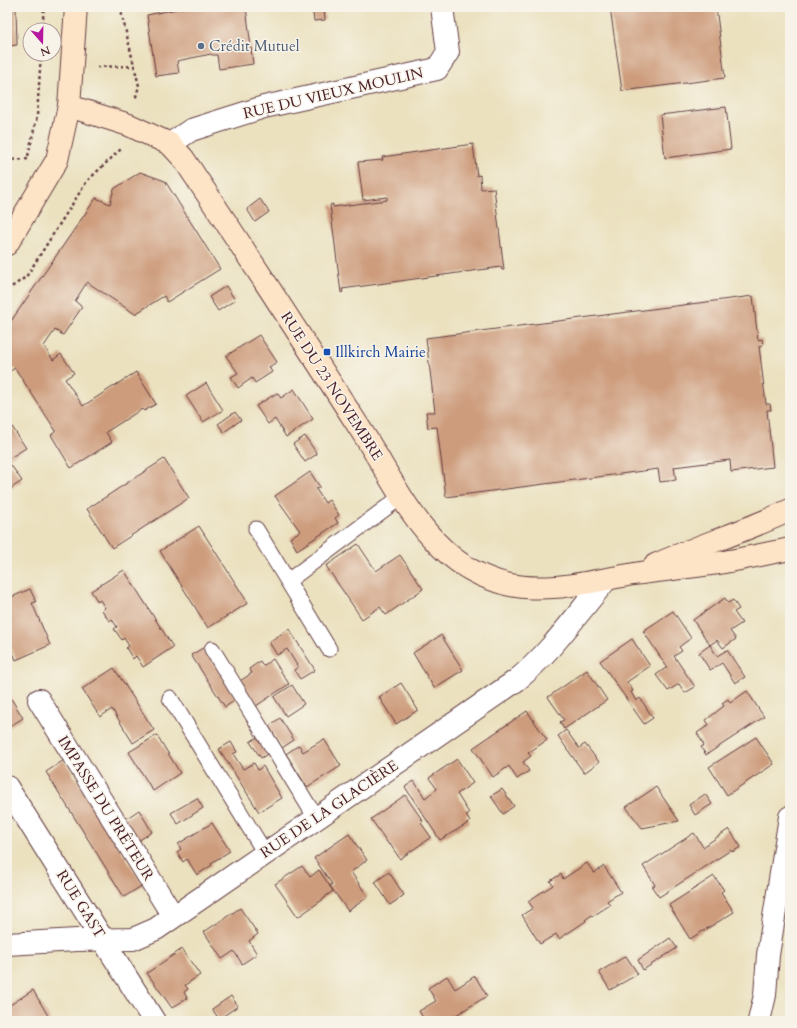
<svg xmlns="http://www.w3.org/2000/svg" width="797" height="1028" viewBox="0 0 797 1028" font-family="Cardo,serif">
  <rect width="100%" height="100%" fill="#f7f3e8"/>
  <filter id="ink" filterUnits="userSpaceOnUse"><feTurbulence type="fractalNoise" baseFrequency=".025" numOctaves="2"/><feDisplacementMap in="SourceGraphic" scale="8" xChannelSelector="R" yChannelSelector="G"/><feConvolveMatrix kernelMatrix="1 2 1 2 8 2 1 2 1" color-interpolation-filters="sRGB"/></filter>
  <filter id="wash" filterUnits="userSpaceOnUse"><feTurbulence type="fractalNoise" baseFrequency=".012" numOctaves="4" result="noise"/><feDisplacementMap in="SourceGraphic" scale="16" xChannelSelector="R" yChannelSelector="G"/><feGaussianBlur stdDeviation="0.9" result="paint"/><feColorMatrix in="noise" values="0 0 0 0 0 0 0 0 0 0 0 0 0 0 0 0 0 1.4 0 .05"/><feComposite in="paint" operator="in"/></filter>
  <g filter="url(#wash)">
    <rect width="100%" height="100%" fill="#ebe1bf"/>
    <g id="blocks">
      <g fill="#cd9c7d">
        <path d="M7,7H16L17,45L7,46Z"/>
        <path d="M187,7H246L253,64L219,69L217,55H212L211,54L177,61L179,73L156,76L147,15Z"/>
        <path d="M312,7H324L325,20L314,21Z"/>
        <path d="M610,7H716L725,78L622,91Z"/>
        <path d="M726,107L731,149L665,158L660,115Z"/>
        <path d="M473,144L477,176L480,175L481,189L494,188L504,270H502L501,267L342,289L343,292L341,293L330,205L333,204V207L387,200V197L363,200L358,162L383,160L382,157Z"/>
        <path d="M140,172L165,181L220,269L167,302L164,296L135,314L87,282L75,301L82,307L63,335L55,330L44,346L53,360L61,354L74,373L65,379L83,406L136,372L156,404L144,411L142,409L106,432L112,442L71,468L51,435L56,431L15,368L7,373V327L96,198L110,204L114,189Z"/>
        <path d="M260,199L269,212L255,222L247,209Z"/>
        <path d="M226,286L235,300L218,311L209,297Z"/>
        <path d="M753,296L758,340L762,339L763,345L759,346L766,404H770L771,410H767L773,467L731,472L730,460L674,467L676,480L660,482L658,469L446,497L437,427L428,428L426,412H435L426,338Z"/>
        <path d="M259,335L277,362L269,367L272,372L255,383L252,378L238,388L231,377L238,373L226,356Z"/>
        <path d="M206,383L223,410L203,422L186,396Z"/>
        <path d="M294,389L313,419L286,437L275,419L268,424L256,406L277,393L281,398Z"/>
        <path d="M235,412L241,420L224,432L218,424Z"/>
        <path d="M7,419L26,448L8,459L7,458Z"/>
        <path d="M305,436L317,454L305,462L293,444Z"/>
        <path d="M164,459L189,498L112,548L87,509Z"/>
        <path d="M11,465L22,481L7,491V468Z"/>
        <path d="M310,472L320,487L316,489L325,503L329,500L339,515L335,518L338,523L297,550L290,538L300,531L275,496Z"/>
        <path d="M199,526L248,603L208,628L160,551Z"/>
        <path d="M358,544L376,571L400,555L423,589L386,615L380,607L362,619L326,566Z"/>
        <path d="M124,570L173,647L143,667L136,656L133,659L126,648L129,646L124,638L122,640L114,629L117,627L112,619L109,621L102,610L105,608L100,600L98,602L91,591Z"/>
        <path d="M30,589L36,602L32,603L50,645L16,660L7,638V599Z"/>
        <path d="M725,598L728,603L733,600L739,609L734,612L742,623L730,631L736,639L723,648L717,640L710,645L693,620Z"/>
        <path d="M673,611L691,638L679,647L682,651L674,656L695,687L685,693L679,684L668,691L656,675L667,667L643,631Z"/>
        <path d="M289,629L315,670L300,679L294,670L298,667L287,649L277,655L269,642Z"/>
        <path d="M441,635L463,670L434,688L413,653Z"/>
        <path d="M632,639L650,666L627,682L633,691L631,692L636,701L640,698L653,718L644,724L600,661Z"/>
        <path d="M710,645L717,656L727,650L745,677L735,683L722,663L710,670L699,653Z"/>
        <path d="M203,648L237,699L225,707L191,655Z"/>
        <path d="M273,659L289,684L256,706L240,681L252,673L249,669L260,661L263,666Z"/>
        <path d="M114,668L154,730L133,743L112,709L100,717L82,689Z"/>
        <path d="M587,670L607,700L564,729L560,722L564,720L548,697Z"/>
        <path d="M401,683L418,710L396,724L379,697Z"/>
        <path d="M292,685L304,704L286,716L274,697Z"/>
        <path d="M747,691L764,717L706,755L701,747L704,745L697,733L709,725L706,720L724,706L722,703L728,699L730,703Z"/>
        <path d="M7,692L23,718L7,728Z"/>
        <path d="M527,711L547,740L528,753L531,756L523,762L529,771L517,779L509,766L493,777L473,748Z"/>
        <path d="M280,718L294,740L282,748L269,726Z"/>
        <path d="M566,730L579,748L585,744L599,762L584,773L558,736Z"/>
        <path d="M157,735L180,773L153,791L129,752Z"/>
        <path d="M259,736L269,753L261,758L250,742Z"/>
        <path d="M756,737L774,764L727,795L709,767Z"/>
        <path d="M324,739L341,766L307,787L286,754L299,745L303,752Z"/>
        <path d="M231,742L237,752L233,754L243,769L254,763L258,770L263,766L282,798L259,812L219,749Z"/>
        <path d="M457,759L473,783L457,794L469,813L466,815L470,822L440,840L405,787L414,781L425,798L437,789L429,778Z"/>
        <path d="M64,760L143,885L124,897L46,772Z"/>
        <path d="M656,787L679,821L642,828L626,807Z"/>
        <path d="M502,789L514,806L503,814L491,796Z"/>
        <path d="M705,794L712,804L695,815L689,805Z"/>
        <path d="M405,795L423,821L421,823L431,837L400,859L390,844L389,845L371,819Z"/>
        <path d="M197,798L203,808L178,824L171,813Z"/>
        <path d="M139,810L152,832L138,841L124,820Z"/>
        <path d="M212,823L230,851L211,863L212,865L197,875L187,859L183,862L177,852L181,849L178,844Z"/>
        <path d="M729,829L741,847L732,852L731,850L659,897L652,887L655,885L643,866L694,833L703,847Z"/>
        <path d="M349,834L367,860L351,872L368,897L348,911L330,886L332,884L314,858Z"/>
        <path d="M587,863L594,873L604,866L621,892L607,901L610,905L593,916L592,915L585,920L586,921L559,939L556,934L540,944L522,915L533,908L528,901L553,885L550,881L561,874L563,879Z"/>
        <path d="M302,866L310,877L319,870L333,891L325,897V898L298,917L275,884Z"/>
        <path d="M389,872L404,895L390,905L375,882Z"/>
        <path d="M714,876L724,890L721,892L734,912L690,939L669,905Z"/>
        <path d="M240,908L258,934L249,941L257,954L242,964L234,951L222,959L204,932Z"/>
        <path d="M670,938L677,948L643,970L638,960Z"/>
        <path d="M182,949L200,975L185,985L188,989L184,992L187,998L172,1008L147,973Z"/>
        <path d="M626,956L638,974L610,990L599,972Z"/>
        <path d="M447,976L455,989L475,976L487,996L453,1017L456,1021H425L419,1011L436,1001L428,988Z"/>
        <path d="M33,990L51,1021H7V1007Z"/>
        <path d="M231,996L238,1006L219,1019L212,1009Z"/>
      </g>
    </g>
  </g>
  <g filter="url(#ink)">
    <use href="#blocks" fill-opacity="0" stroke="#623c41" stroke-width="1"/>
    <g fill="none" stroke-linecap="round" stroke-linejoin="round">
      <defs>
        <g id="lane">
          <path d="M256,529L329,649"/>
          <path d="M288,581L402,496"/>
          <path d="M212,649L316,818"/>
          <path d="M170,698L265,853"/>
        </g>
        <g id="street">
          <path d="M170,144L191,130L264,107L437,69L448,52L442,7"/>
          <path d="M39,700L173,916"/>
          <path d="M7,787L154,1021"/>
          <path d="M7,944L77,940L133,939L156,929L517,680C552,651 577,614 606,580"/>
          <path d="M759,1021L765,995L768,955L790,817"/>
        </g>
        <g id="secondary">
          <path d="M69,106L129,125L170,144L183,158C243,247 301,337 359,427C386,468 407,516 444,550C461,566 483,578 506,584C549,594 591,581 634,574C660,570 686,568 712,564C738,560 764,554 790,549"/>
          <path d="M7,244L57,160L69,106L76,7"/>
          <path d="M655,565C700,545 746,531 790,510"/>
        </g>
      </defs>
      <use href="#lane" stroke="#623c41" stroke-width="17"/>
      <use href="#street" stroke="#623c41" stroke-width="24"/>
      <use href="#secondary" stroke="#623c41" stroke-width="24"/>
      <g stroke="#623c41" stroke-width="2.5" stroke-dasharray="3 3" stroke-linecap="butt">
        <path d="M120,7L139,86L135,100"/>
        <path d="M42,30L44,7"/>
        <path d="M97,67L135,66"/>
        <path d="M28,156L37,116L41,54"/>
        <path d="M7,160L28,159"/>
        <path d="M7,290L26,277L87,181L121,149"/>
      </g>
      <use href="#lane" stroke="#fff" stroke-width="15"/>
      <use href="#street" stroke="#fff" stroke-width="22"/>
      <use href="#secondary" stroke="#fee4c6" stroke-width="22"/>
    </g>
  </g>
  <circle fill="#5c6f8a" stroke="#f7f3e8" stroke-width="1.5" cx="201" cy="46" r="4"/>
  <rect fill="#1a4fb4" stroke="#f7f3e8" stroke-width="1.5" x="323" y="348" width="8" height="8" rx="2"/>
  <g text-anchor="middle" stroke-width="3" stroke-linejoin="round" paint-order="stroke">
    <g font-size="15" fill="#4e5e75" stroke="#f7f3e8" text-anchor="start">
      <text x="209" y="51">Crédit Mutuel</text>
    </g>
    <g font-size="15" fill="#4a1f2b" stroke="#f7f3e8">
      <text transform="translate(333 93) rotate(-13)" y="5">RUE DU VIEUX MOULIN</text>
      <text transform="translate(332 386) rotate(57)" y="5">RUE DU 23 NOVEMBRE</text>
      <text transform="translate(106 808) rotate(58)" y="5">IMPASSE DU PRÊTEUR</text>
      <text transform="translate(329 809) rotate(-34)" y="5">RUE DE LA GLACIÈRE</text>
      <text transform="translate(81 904) rotate(58)" y="5">RUE GAST</text>
    </g>
    <g font-size="15" fill="#164399" stroke="#f7f3e8" text-anchor="start">
      <text x="335" y="357">Illkirch Mairie</text>
    </g>
  </g>
  <rect width="797" height="1028" fill="none" stroke="#f7f3e8" stroke-width="24"/>
  <g transform="translate(42 42) rotate(160)"><circle r="19" fill="#f7f3e8" stroke="#b29e9c"/>
  <path d="M0-3L7 15L0 10L-7 15Z" fill="#b5179e"/>
  <text y="-6" font-size="11" font-weight="bold" text-anchor="middle" fill="#4a1f2b">N</text>
  </g>
</svg>
